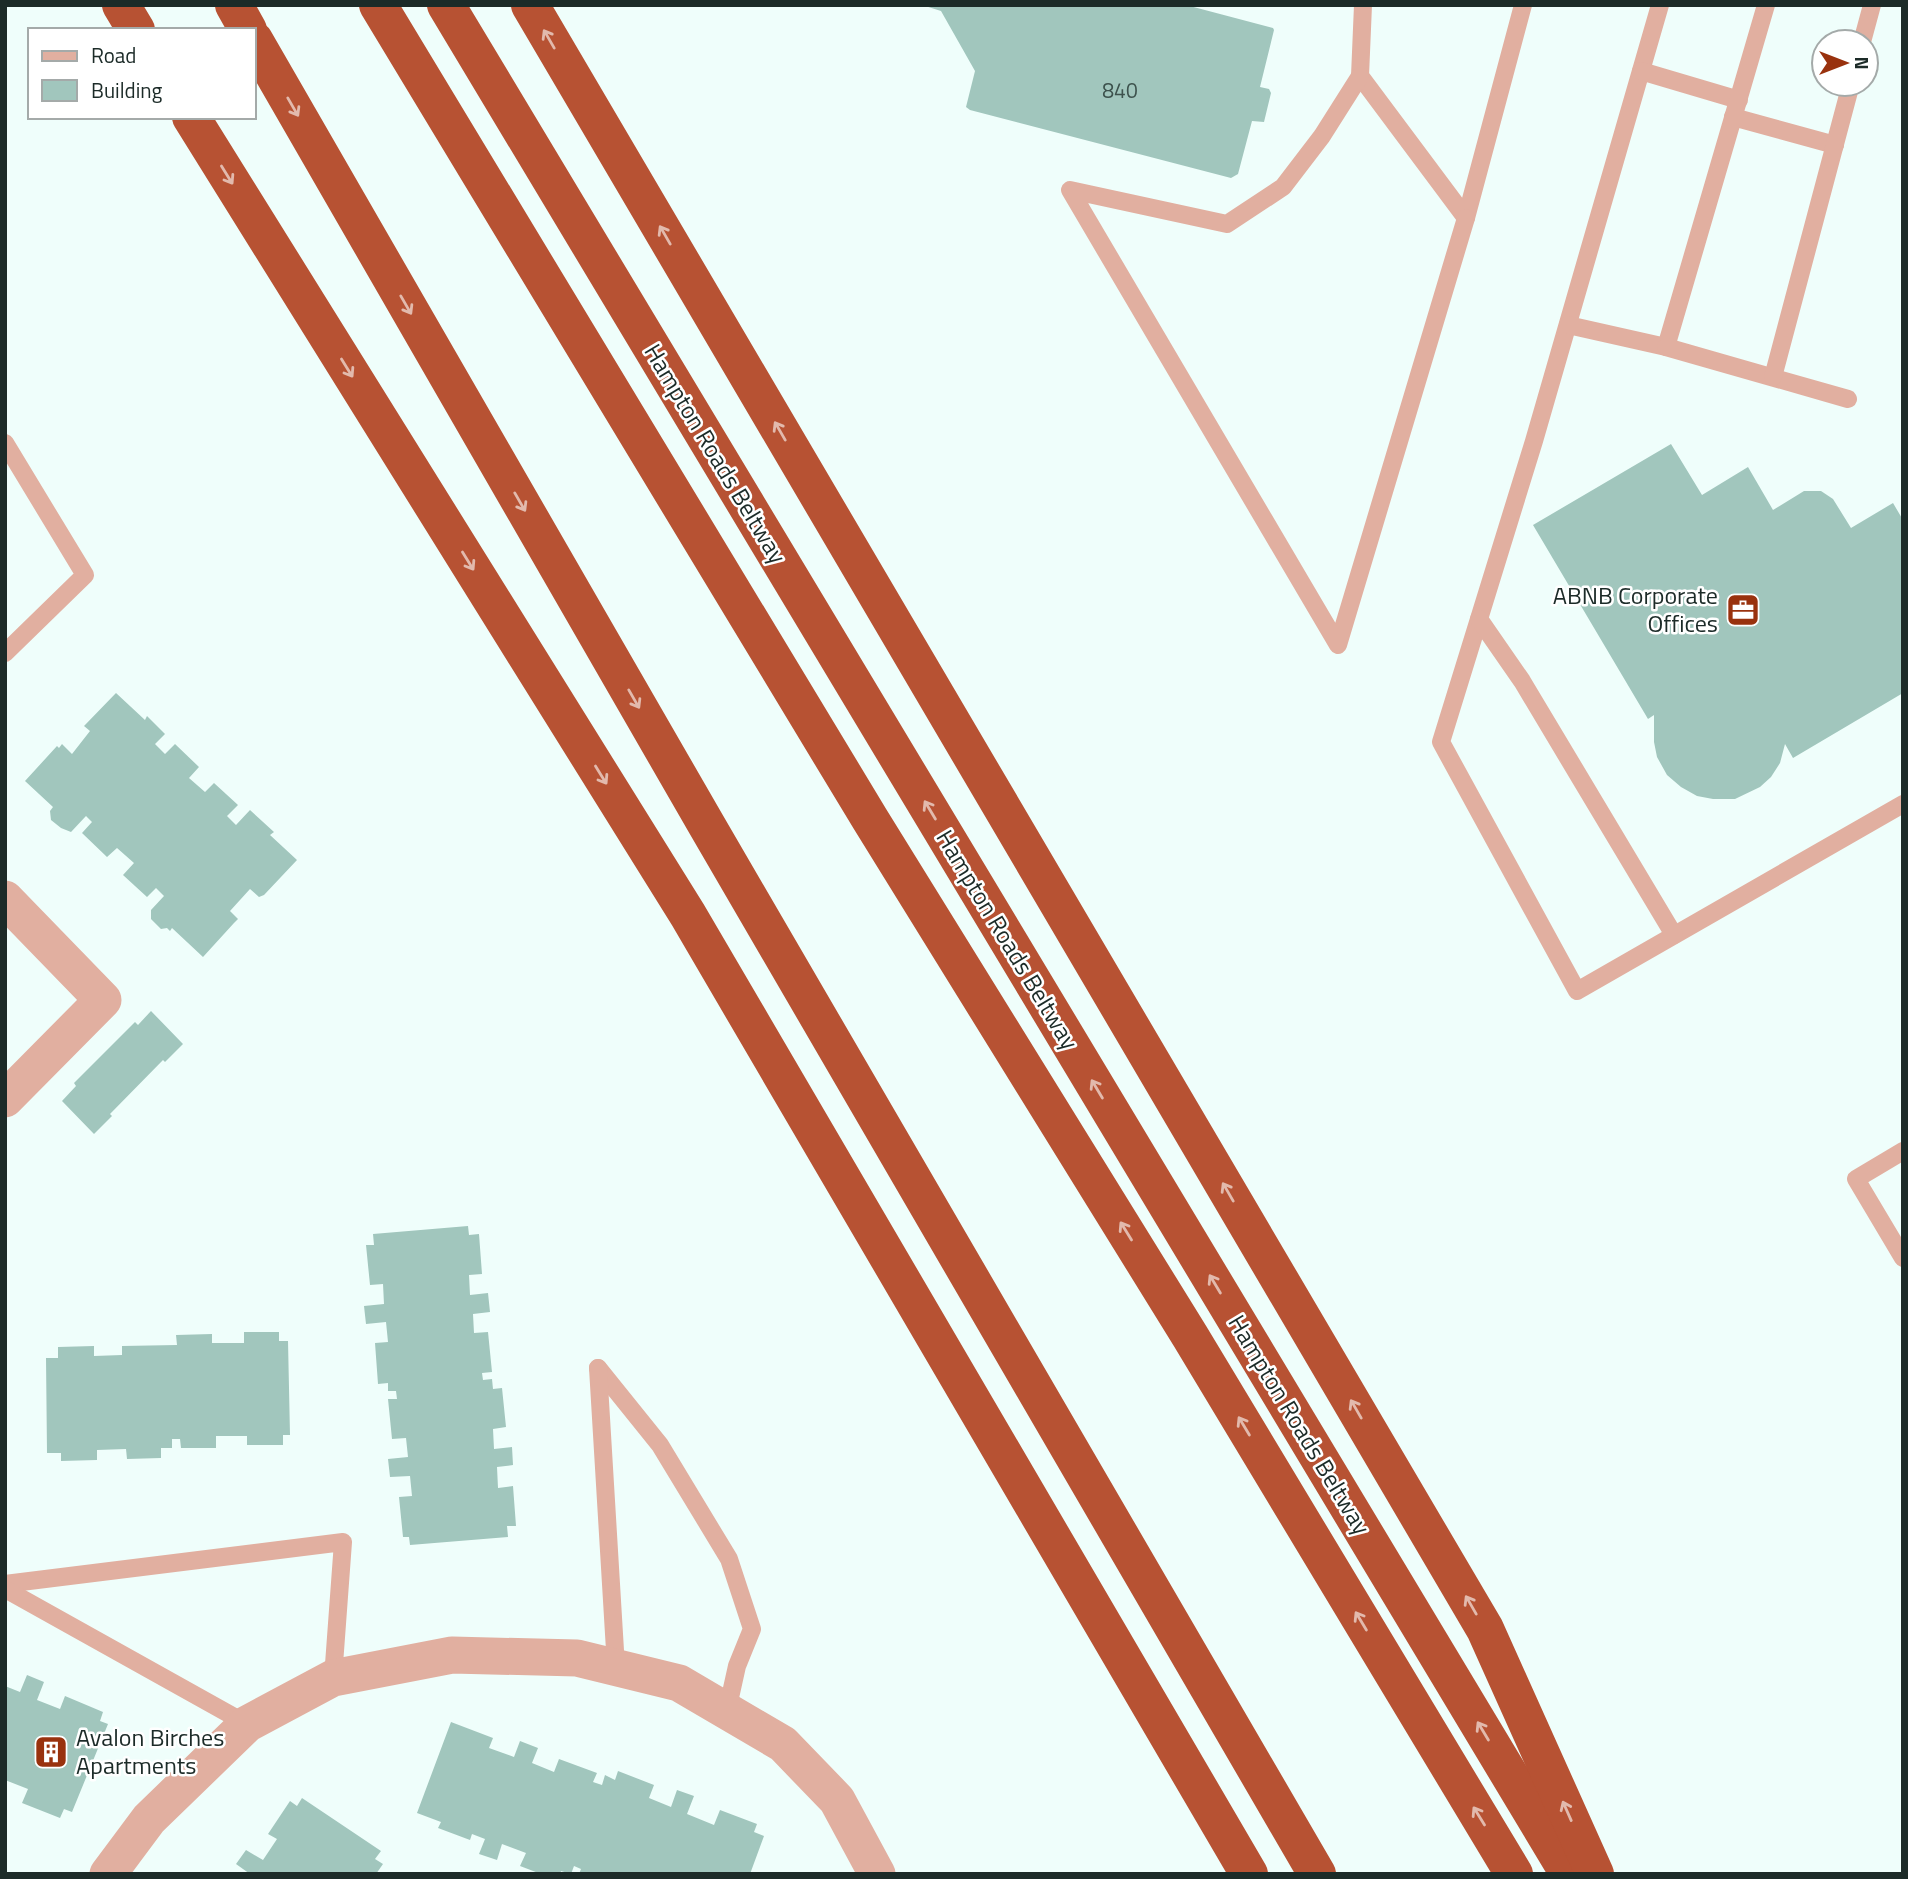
<svg xmlns="http://www.w3.org/2000/svg" width="1908" height="1879" viewBox="0 0 1908 1879" font-family="'Titillium Web',sans-serif">
  <rect width="100%" height="100%" fill="#effefb"/>
  <g fill="#a1c6bd">
    <path d="M922,5H1186L1273,28L1274,30L1260,87L1269,89L1271,93L1264,122L1252,121L1238,174L1231,178L970,110L966,107L975,71L941,11Z"/>
    <path d="M1671,444L1702,495L1748,467L1773,510L1804,491H1821L1833,499L1851,528L1893,503L1903,520V693L1793,758L1785,744L1780,763L1771,777L1760,787L1735,799H1713L1697,796L1681,787L1667,775L1657,757L1654,742V715L1648,719L1533,525Z"/>
    <path d="M116,693L145,720L147,716L165,734L155,744L165,754L175,744L199,767L189,778L205,792L214,783L238,805L227,816L236,825L250,810L274,832L270,835L297,860L264,895L259,897L250,889L230,911L238,919L234,923L203,957L172,928L170,931L167,928L161,929L151,919V910L164,896L156,888L147,897L123,875L134,863L117,848L107,857L82,833L92,822L86,816L71,832L61,828L51,820L50,811L53,807L25,781L57,746L59,748L62,744L72,754L90,731L84,726Z"/>
    <path d="M151,1011L183,1044L165,1062L163,1060L110,1114L112,1116L94,1134L62,1101L76,1086L74,1083L135,1022L138,1025Z"/>
    <path d="M468,1226L469,1235L479,1234L482,1274L469,1275L470,1295L488,1293L490,1312L473,1314L474,1333L488,1332L492,1372L482,1373L483,1380L492,1379L493,1389L502,1388L506,1427L493,1429L494,1449L512,1447L513,1465L497,1467L498,1488L513,1486L516,1526H507L508,1537L410,1545L409,1537H403L399,1497L412,1496L410,1476L390,1477L388,1459L408,1457L406,1438L392,1439L388,1399H397L396,1391H388V1383L378,1384L375,1343L388,1342L386,1322L366,1324L364,1306L384,1304L383,1284L370,1285L366,1245H374L373,1234Z"/>
    <path d="M244,1332H279V1341H288L290,1435H283V1445H247V1436H216V1448H181L180,1439H172V1448H161V1458L127,1459L126,1449L97,1450V1460L61,1461V1453H47L46,1358H58V1347L94,1346V1356L122,1355V1346L177,1345L176,1335L212,1334V1343H244Z"/>
    <path d="M27,1675L44,1682L37,1700L60,1709L65,1696L103,1712L100,1721L108,1724L72,1812L64,1809L60,1818L22,1803L28,1789L5,1780V1686L20,1692Z"/>
    <path d="M451,1722L493,1738L489,1748L514,1757L520,1741L538,1748L532,1763L554,1772L559,1759L597,1773L593,1782L602,1785L605,1775L615,1780L618,1771L654,1785L649,1798L671,1807L677,1790L694,1796L687,1814L714,1825L720,1810L757,1824L754,1832L764,1836L750,1874H579L581,1869L574,1866L571,1874L561,1871L560,1874H541L520,1866L526,1853L502,1844L497,1860L479,1854L485,1839L472,1834L470,1840L438,1828L441,1822L417,1813Z"/>
    <path d="M302,1798L381,1851L375,1859L383,1864L376,1874H250L236,1864L246,1850L263,1860L277,1839L268,1834L290,1801L297,1806Z"/>
  </g>
  <g fill="none" stroke-linecap="round" stroke-linejoin="round">
    <g stroke="#e1afa0" stroke-width="18">
      <path d="M1363,5L1360,76L1466,218L1523,5"/>
      <path d="M1660,5L1534,441L1441,742L1577,991L1903,804"/>
      <path d="M1862,42L1872,5"/>
      <path d="M1641,71L1739,100"/>
      <path d="M1360,76L1322,136L1283,187L1227,224L1070,190L1338,645L1466,218"/>
      <path d="M1733,117L1835,145"/>
      <path d="M1568,325L1666,347L1766,5"/>
      <path d="M1666,347L1848,399"/>
      <path d="M1773,377L1851,84"/>
      <path d="M5,443L85,575L5,653"/>
      <path d="M1479,619L1522,681L1674,935"/>
      <path d="M1903,1151L1856,1179L1903,1258"/>
      <path d="M598,1368L660,1445L729,1559L752,1629L737,1666L727,1711"/>
      <path d="M598,1368L616,1667"/>
      <path d="M5,1584L343,1542L333,1678"/>
      <path d="M5,1589L247,1724"/>
    </g>
    <g stroke="#e1afa0" stroke-width="37">
      <path d="M5,899L103,1000L5,1099"/>
      <path d="M108,1874L149,1819L247,1724L333,1678L452,1655L577,1658L679,1683L783,1744L837,1800L877,1874"/>
    </g>
    <g stroke="#b75233" stroke-width="38">
      <path d="M121,5L136,30"/>
      <path d="M234,5L248,30"/>
      <path d="M378,5L870,819L1190,1336L1514,1874"/>
      <path d="M446,5L1569,1874"/>
      <path d="M530,5L1485,1629L1595,1874"/>
      <path d="M254,40L706,824L1317,1874"/>
      <path d="M191,117L688,915L1249,1874"/>
    </g>
  </g>
  <defs><path id="oneway-shaft" d="M-6 0H5M1.5-3L5.5 0L1.5 3" fill="none" stroke-width="1.6" stroke-linecap="round" stroke-linejoin="round" transform="scale(1.75)"/></defs>
  <g stroke="#e2baad">
    <use href="#oneway-shaft" transform="translate(549 39) rotate(-120)"/>
    <use href="#oneway-shaft" transform="translate(293 107) rotate(60)"/>
    <use href="#oneway-shaft" transform="translate(227 175) rotate(58)"/>
    <use href="#oneway-shaft" transform="translate(665 235) rotate(-120)"/>
    <use href="#oneway-shaft" transform="translate(406 305) rotate(60)"/>
    <use href="#oneway-shaft" transform="translate(347 368) rotate(58)"/>
    <use href="#oneway-shaft" transform="translate(780 431) rotate(-120)"/>
    <use href="#oneway-shaft" transform="translate(520 502) rotate(60)"/>
    <use href="#oneway-shaft" transform="translate(468 561) rotate(58)"/>
    <use href="#oneway-shaft" transform="translate(634 699) rotate(60)"/>
    <use href="#oneway-shaft" transform="translate(601 775) rotate(58)"/>
    <use href="#oneway-shaft" transform="translate(930 810) rotate(-121)"/>
    <use href="#oneway-shaft" transform="translate(1097 1089) rotate(-121)"/>
    <use href="#oneway-shaft" transform="translate(1228 1192) rotate(-120)"/>
    <use href="#oneway-shaft" transform="translate(1126 1231) rotate(-122)"/>
    <use href="#oneway-shaft" transform="translate(1215 1284) rotate(-121)"/>
    <use href="#oneway-shaft" transform="translate(1356 1409) rotate(-120)"/>
    <use href="#oneway-shaft" transform="translate(1244 1426) rotate(-121)"/>
    <use href="#oneway-shaft" transform="translate(1471 1605) rotate(-120)"/>
    <use href="#oneway-shaft" transform="translate(1361 1621) rotate(-121)"/>
    <use href="#oneway-shaft" transform="translate(1483 1731) rotate(-121)"/>
    <use href="#oneway-shaft" transform="translate(1567 1811) rotate(-114)"/>
    <use href="#oneway-shaft" transform="translate(1479 1816) rotate(-122)"/>
  </g>
  <defs>
    <symbol id="office-square" viewBox="-11 -11 22 22"><rect x="-9" y="-9" width="18" height="18" rx="4" fill="#99320e" stroke="#fff"/><path d="M-6-3h4V-5.5h4V-3h4V5H-6ZM-1-4.5V-3h2v-1.5ZM-6 0V1H6V0Z" fill="#fff"/></symbol>
    <symbol id="building-square" viewBox="-11 -11 22 22"><rect x="-9" y="-9" width="18" height="18" rx="4" fill="#99320e" stroke="#fff"/><path d="M-4-6H4V6H1V3H-1V6H-4ZM-2.5-4.3h1.7v1.8h-1.7ZM.8-4.3h1.7v1.8H.8ZM-2.5-1h1.7V.8h-1.7ZM.8-1h1.7V.8H.8Z" fill="#fff"/></symbol>
  </defs>
  <g fill-rule="evenodd">
    <use href="#office-square" x="1724" y="591" width="38" height="38"/>
    <use href="#building-square" x="32" y="1733" width="38" height="38"/>
  </g>
  <g text-anchor="middle" stroke-width="5" stroke-linejoin="round" paint-order="stroke">
    <g font-size="21" fill="#3d524d">
      <text x="1120" y="98">840</text>
    </g>
    <g font-size="24" fill="#1c2b28" stroke="#fff">
      <text transform="translate(715 454) rotate(59)" y="8">Hampton Roads Beltway</text>
      <text transform="translate(1007 940) rotate(59)" y="8">Hampton Roads Beltway</text>
      <text transform="translate(1299 1425) rotate(59)" y="8">Hampton Roads Beltway</text>
    </g>
    <g font-size="24" fill="#1c2b28" stroke="#fff" text-anchor="end">
      <text x="1718" y="604">ABNB Corporate<tspan x="1718" dy="28">Offices</tspan></text>
      <text x="76" y="1746" text-anchor="start">Avalon Birches<tspan x="76" dy="28">Apartments</tspan></text>
    </g>
  </g>
  <rect width="1908" height="1879" fill="none" stroke="#1c2b28" stroke-width="14"/>
  <rect x="28" y="28" width="228" height="91" fill="#ffffff" stroke="#a4aaa9" stroke-width="2"/>
  <rect x="42" y="51" width="35" height="10" fill="#e1afa0" stroke="#a4aaa9" stroke-width="2"/>
  <text x="91" y="63" font-size="21" fill="#1c2b28">Road</text>
  <rect x="42" y="80" width="35" height="21" fill="#a1c6bd" stroke="#a4aaa9" stroke-width="2"/>
  <text x="91" y="98" font-size="21" fill="#1c2b28">Building</text>
  <g transform="translate(1845 63) rotate(90)"><circle r="33" fill="#ffffff" stroke="#a4aaa9" stroke-width="2"/>
  <path d="M0-5L12 26L0 18L-12 26Z" fill="#99320e"/>
  <text y="-10" font-size="19" font-weight="bold" text-anchor="middle" fill="#1c2b28">N</text>
  </g>
</svg>
